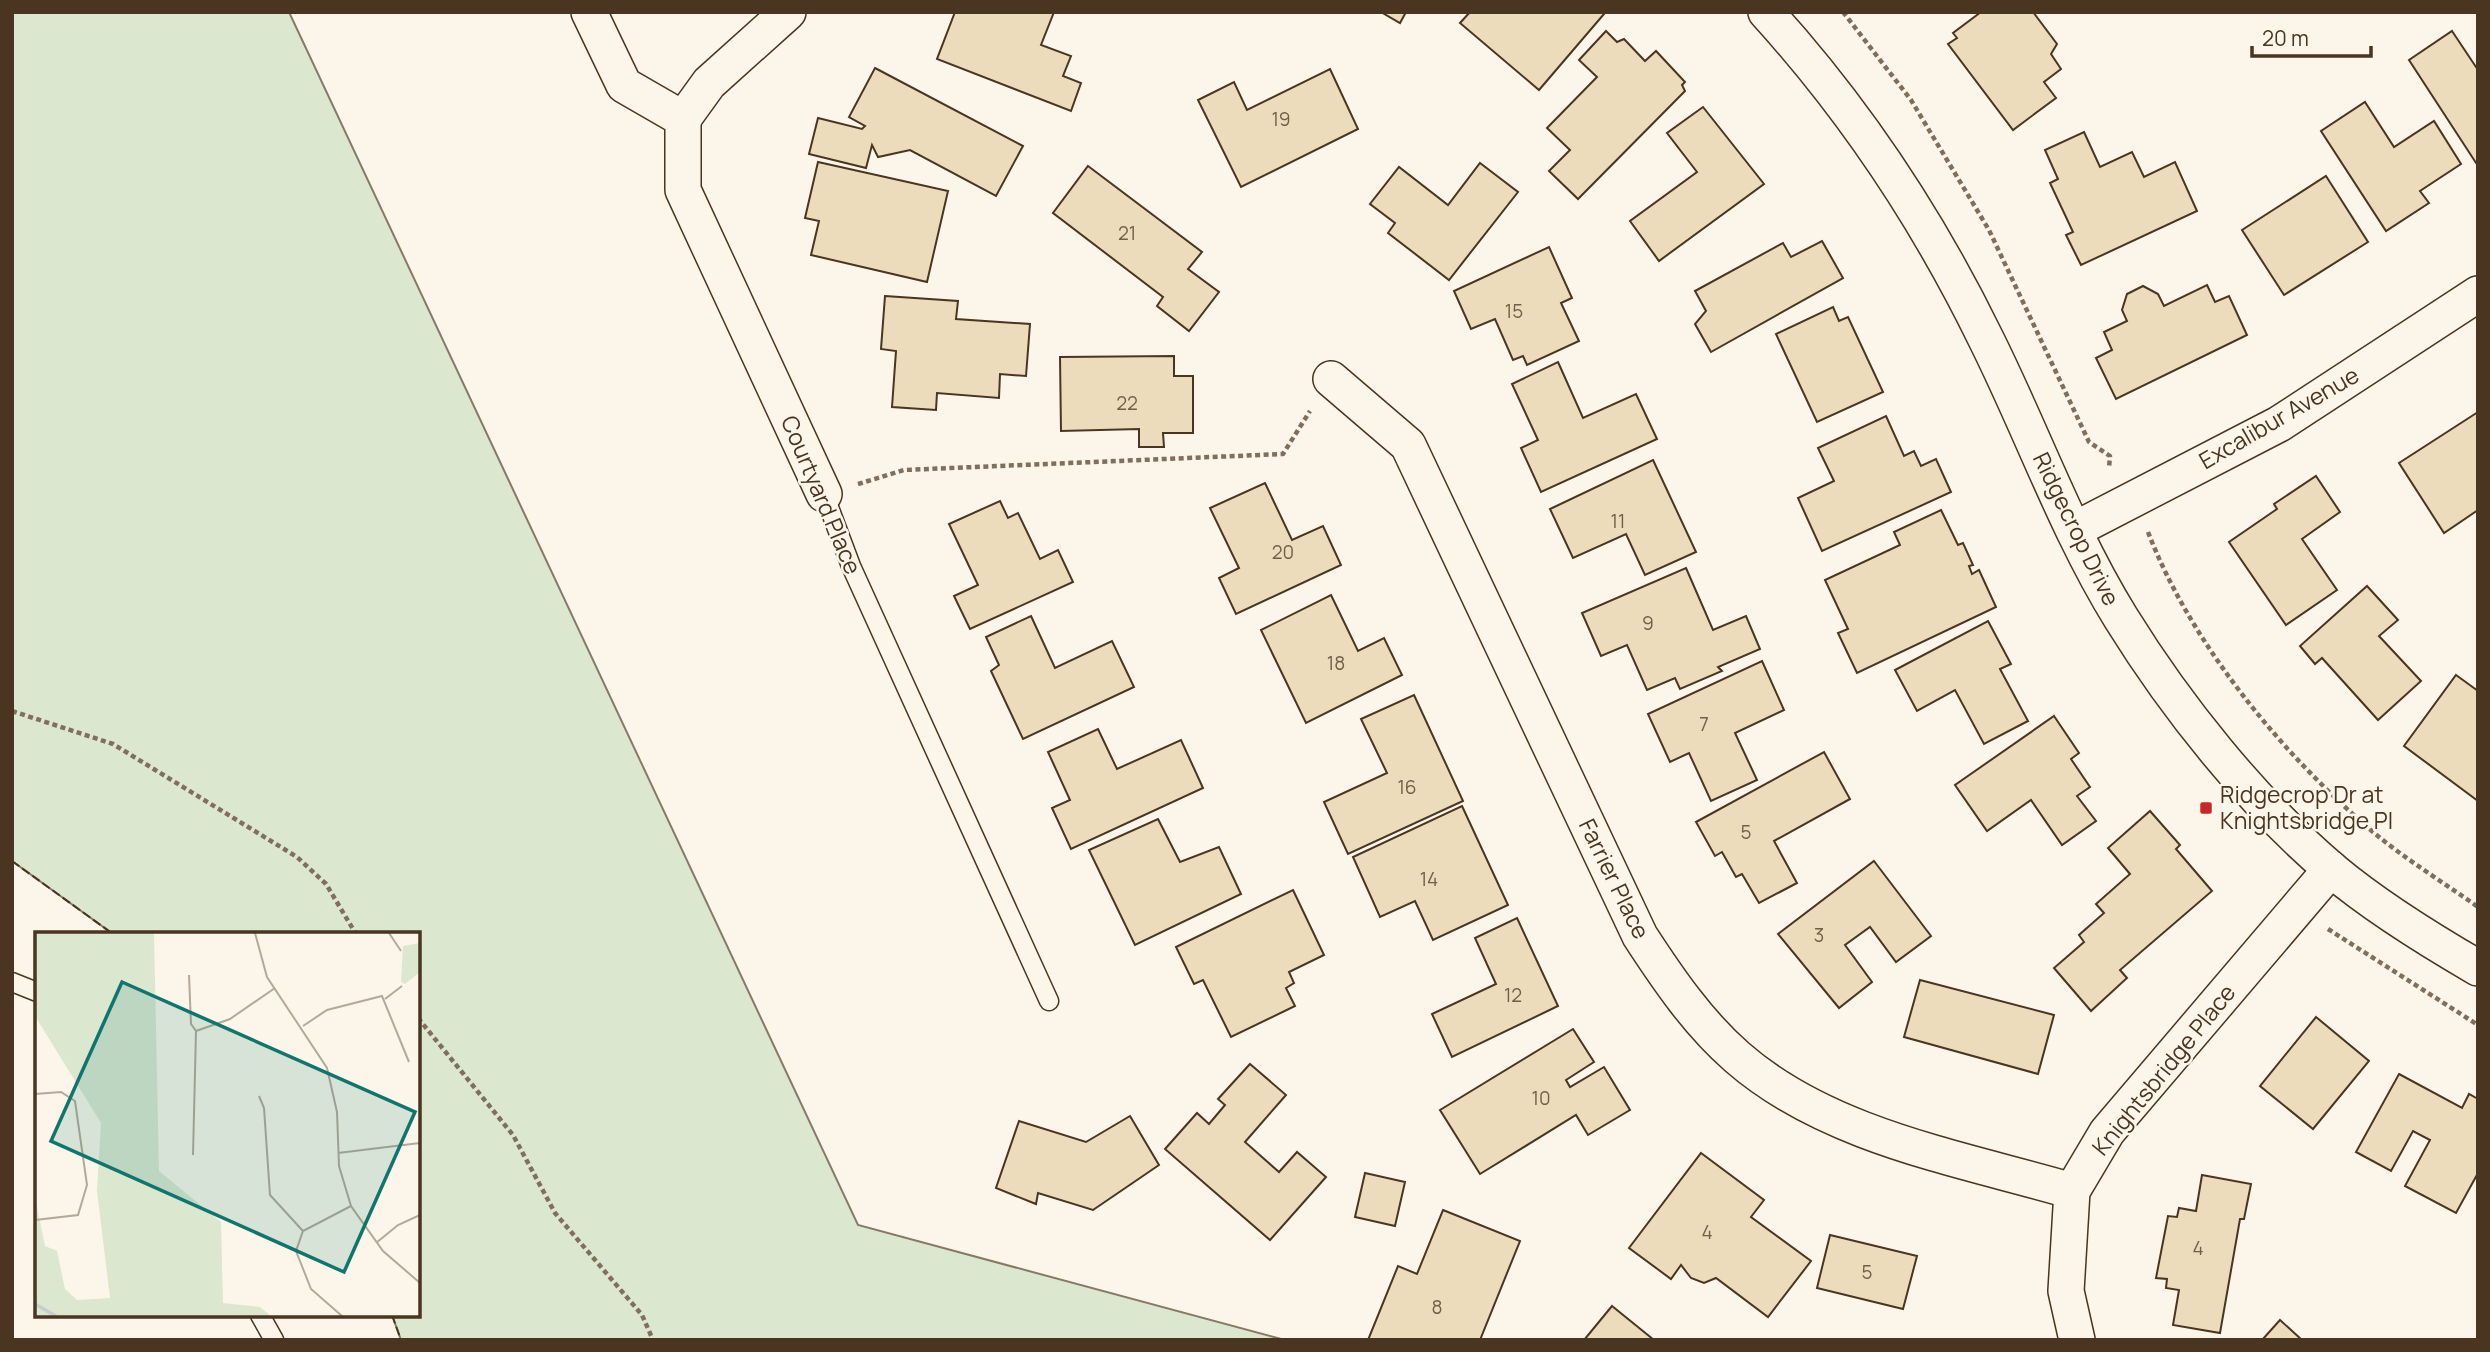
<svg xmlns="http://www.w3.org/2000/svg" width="2490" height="1352" viewBox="0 0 2490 1352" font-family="Manrope,sans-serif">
  <rect width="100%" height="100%" fill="#fbf6e9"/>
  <path fill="#dce7d0" stroke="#887966" stroke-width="2" d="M12,12H289L858,1225L1285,1340H401L392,1315H418V934H113L12,861Z"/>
  <g fill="#ecdcbc" stroke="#4a3520" stroke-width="2">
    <path d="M955,12H1054L1041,45L1071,56L1063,76L1081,83L1071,111L937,59Z"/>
    <path d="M1381,12H1406L1400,23Z"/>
    <path d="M1470,12H1602L1604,14L1539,90L1460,23Z"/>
    <path d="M1981,12H2033L2057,44L2051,54L2061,69L2044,82L2056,98L2013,130L1948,44L1957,38L1953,33Z"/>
    <path d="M1606,31L1617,42L1624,39L1645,61L1656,51L1685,82L1682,85L1685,91L1578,199L1549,171L1570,150L1547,128L1597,77L1579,60Z"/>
    <path d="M2452,31L2478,70V166L2409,60Z"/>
    <path d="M875,68L1023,146L996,196L910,150L878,157L872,145L866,168L809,154L818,118L862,129L865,126L849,117Z"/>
    <path d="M1330,69L1358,129L1241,187L1198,100L1234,82L1247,110Z"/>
    <path d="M2365,102L2394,147L2434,121L2461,164L2420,191L2429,203L2386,231L2321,131Z"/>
    <path d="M1703,107L1764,184L1659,261L1630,221L1697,172L1667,133Z"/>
    <path d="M2084,132L2100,167L2132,152L2144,177L2175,162L2197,211L2081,265L2066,235L2073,232L2050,183L2058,179L2045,150Z"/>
    <path d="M818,162L948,191L927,282L811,255L819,221L805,218Z"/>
    <path d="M1480,163L1518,192L1449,280L1388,233L1395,223L1370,204L1399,167L1448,205Z"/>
    <path d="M1088,166L1202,252L1188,269L1219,292L1189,331L1157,306L1163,297L1053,213Z"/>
    <path d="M2326,176L2368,242L2284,295L2242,230Z"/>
    <path d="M1822,241L1843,278L1711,352L1695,324L1706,311L1695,291L1783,243L1791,257Z"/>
    <path d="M1549,247L1572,298L1561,303L1579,341L1527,365L1523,356L1513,360L1495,319L1471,329L1454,291Z"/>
    <path d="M2207,285L2215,302L2229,296L2247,335L2116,399L2096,358L2112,350L2104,332L2127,321L2122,310L2127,294L2143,286L2158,294L2164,306Z"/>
    <path d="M885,296L958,301L956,319L1030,324L1026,376L1000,374L999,398L937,393L936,410L892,407L896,351L881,349Z"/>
    <path d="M1833,307L1839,321L1848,317L1883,392L1817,422L1776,334Z"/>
    <path d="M1174,356V376H1193V433H1163L1164,447H1139V429L1061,431L1060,357Z"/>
    <path d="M1558,362L1583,418L1636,394L1657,439L1541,492L1521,448L1538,440L1512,384Z"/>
    <path d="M2478,412V510L2444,533L2399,463Z"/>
    <path d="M1886,416L1904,456L1914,451L1921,466L1936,459L1951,492L1822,551L1798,498L1834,481L1818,448Z"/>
    <path d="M1653,460L1696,552L1645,575L1626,534L1573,558L1550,509Z"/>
    <path d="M2316,476L2340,512L2302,539L2337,590L2286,625L2229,542L2277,509L2274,504Z"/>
    <path d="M1265,483L1292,540L1323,526L1341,565L1236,614L1219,578L1239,568L1210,508Z"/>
    <path d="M1000,501L1008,518L1018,513L1040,559L1058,550L1073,582L970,629L954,596L978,585L949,524Z"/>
    <path d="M1941,510L1958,545L1963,543L1973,565L1969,566L1972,574L1979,570L1996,607L1857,673L1838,633L1848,629L1825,580L1900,545L1894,532Z"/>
    <path d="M1686,568L1713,630L1746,616L1760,649L1718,667L1722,671L1680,689L1675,678L1647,690L1627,645L1601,656L1582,613Z"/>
    <path d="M2367,586L2398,620L2379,636L2421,681L2378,720L2322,658L2315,664L2300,646Z"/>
    <path d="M1331,595L1358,651L1384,638L1402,675L1306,723L1261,630Z"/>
    <path d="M1031,616L1055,668L1112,641L1134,687L1023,739L991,671L999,665L986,637Z"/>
    <path d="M1988,621L2011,664L2000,669L2028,721L1984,744L1955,690L1917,711L1895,670Z"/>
    <path d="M1762,661L1784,710L1735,733L1757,780L1711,801L1689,753L1670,762L1648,714Z"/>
    <path d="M2456,675L2478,691V801L2404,746Z"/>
    <path d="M1414,695L1463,801L1348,854L1324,802L1387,773L1361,719Z"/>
    <path d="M2054,716L2079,753L2071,759L2090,787L2077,796L2096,821L2062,845L2031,800L1987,831L1955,785Z"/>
    <path d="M1098,729L1117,769L1181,740L1203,788L1071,849L1052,808L1070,800L1048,752Z"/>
    <path d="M1824,752L1850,799L1774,841L1797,883L1759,903L1742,874L1736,877L1722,852L1715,856L1696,822Z"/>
    <path d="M1462,806L1508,905L1433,940L1415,901L1380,917L1353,857Z"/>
    <path d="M2150,811L2180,845L2176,849L2212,891L2120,970L2127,978L2091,1011L2054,968L2084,942L2079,935L2104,913L2096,904L2130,874L2108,848Z"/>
    <path d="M1158,819L1180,862L1219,847L1241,894L1135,945L1089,850Z"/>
    <path d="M1874,861L1931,936L1896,962L1870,927L1845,945L1872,982L1839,1008L1778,934Z"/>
    <path d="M1293,890L1324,955L1289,972L1294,983L1286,988L1295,1006L1231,1037L1203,980L1194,984L1176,947Z"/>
    <path d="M1517,918L1558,1006L1452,1057L1432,1014L1496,984L1475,938Z"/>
    <path d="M1920,980L2054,1015L2038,1074L1904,1037Z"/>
    <path d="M2316,1017L2369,1061L2313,1129L2260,1086Z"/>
    <path d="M1573,1029L1594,1062L1566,1080L1570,1087L1604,1067L1630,1110L1588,1135L1576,1115L1480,1174L1440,1110Z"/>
    <path d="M1250,1064L1286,1095L1245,1142L1279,1172L1297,1152L1326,1177L1270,1240L1165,1149L1197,1113L1209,1124L1225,1105L1218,1099Z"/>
    <path d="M2399,1074L2462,1108L2469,1094L2478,1099V1173L2456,1213L2405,1186L2430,1140L2413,1131L2391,1171L2356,1152Z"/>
    <path d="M1130,1116L1159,1165L1093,1210L1038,1193L1036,1204L996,1188L1019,1121L1086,1142Z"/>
    <path d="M1701,1153L1764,1200L1751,1217L1811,1261L1768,1317L1716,1278L1704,1283L1691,1278L1681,1265L1671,1279L1629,1248Z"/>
    <path d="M1365,1173L1405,1182L1395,1226L1355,1217Z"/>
    <path d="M2202,1175L2251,1184L2244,1219H2240L2220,1333L2173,1325L2179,1290L2166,1288L2167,1279L2156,1278L2168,1216L2177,1217L2179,1208L2196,1211Z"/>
    <path d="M1443,1210L1520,1241L1480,1340H1368L1398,1266L1417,1274Z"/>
    <path d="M1830,1235L1917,1256L1903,1309L1817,1288Z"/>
    <path d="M1612,1306L1654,1340H1584Z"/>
    <path d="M2280,1320L2302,1340H2262Z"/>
  </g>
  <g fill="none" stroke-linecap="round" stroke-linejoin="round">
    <defs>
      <g id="service">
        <path d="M824,494L851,566L1049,1001"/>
        <path d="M12,982L37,992"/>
        <path d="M260,1315L274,1340"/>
      </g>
      <g id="minor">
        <path d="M589,12L624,85L683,119V190L824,494"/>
        <path d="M1766,12C1855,110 1928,220 1986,339C2032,431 2067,531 2121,618C2176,707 2252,802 2332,870C2376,907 2428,939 2478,968"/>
        <path d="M683,119L709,83L788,12"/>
        <path d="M1331,379L1408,445L1640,936C1668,979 1698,1023 1737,1057C1827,1136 1959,1158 2072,1191"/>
        <path d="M2074,530L2279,424L2478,294"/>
        <path d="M2077,1340L2066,1291L2072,1191L2107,1132L2331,869"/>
      </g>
    </defs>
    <use href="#service" stroke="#4a3520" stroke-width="21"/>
    <use href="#minor" stroke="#4a3520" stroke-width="38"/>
    <g stroke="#7f6f5c" stroke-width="4.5" stroke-dasharray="5 3.5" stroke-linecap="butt">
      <path d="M1843,12L1911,100L1989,230L2089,442L2110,456L2109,468"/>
      <path d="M858,484L904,470L1283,454L1310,411"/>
      <path d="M2148,532C2191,644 2282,754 2373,832C2405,859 2443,882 2478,907"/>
      <path d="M12,711L113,744L297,857L326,884L356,934"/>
      <path d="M2328,929L2478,1025"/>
      <path d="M418,1018L513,1135L555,1213L642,1315L653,1340"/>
    </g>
    <use href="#service" stroke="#fbf6e9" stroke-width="18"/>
    <use href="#minor" stroke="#fbf6e9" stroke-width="35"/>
    <g stroke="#4a3520" stroke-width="2" stroke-dasharray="9 3.5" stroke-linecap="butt">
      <path d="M12,861L113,934"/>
      <path d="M392,1315L401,1340"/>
    </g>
  </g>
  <rect fill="#c62828" stroke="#fbf6e9" stroke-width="2.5" x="2199" y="801" width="14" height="14" rx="3.5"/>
  <g text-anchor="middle" stroke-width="5" stroke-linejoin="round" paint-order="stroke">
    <g font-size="19" fill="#725f47">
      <text x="1281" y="126">19</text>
      <text x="1127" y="240">21</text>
      <text x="1514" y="318">15</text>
      <text x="1127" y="410">22</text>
      <text x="1618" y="528">11</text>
      <text x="1283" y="559">20</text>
      <text x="1648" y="630">9</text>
      <text x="1336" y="670">18</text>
      <text x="1704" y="731">7</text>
      <text x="1407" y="794">16</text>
      <text x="1746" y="839">5</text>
      <text x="1429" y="886">14</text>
      <text x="1819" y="942">3</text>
      <text x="1513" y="1002">12</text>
      <text x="1541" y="1105">10</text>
      <text x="1707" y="1239">4</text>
      <text x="2198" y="1255">4</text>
      <text x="1867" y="1279">5</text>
      <text x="1437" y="1314">8</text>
    </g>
    <g font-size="23" fill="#4a3520" stroke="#fbf6e9">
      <text transform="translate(2279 418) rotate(-30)" y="8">Excalibur Avenue</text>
      <text transform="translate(821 495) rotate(67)" y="8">Courtyard Place</text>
      <text transform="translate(2076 529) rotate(64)" y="8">Ridgecrop Drive</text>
      <text transform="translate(1614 879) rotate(64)" y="8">Farrier Place</text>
      <text transform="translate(2164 1070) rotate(-51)" y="8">Knightsbridge Place</text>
    </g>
    <g font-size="23" fill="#4a3520" stroke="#fbf6e9" text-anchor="start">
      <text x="2220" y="803">Ridgecrop Dr at<tspan x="2220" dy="26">Knightsbridge Pl</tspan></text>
    </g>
  </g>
  <g transform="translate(35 932)">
    <rect width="385" height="385" fill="#fbf6e9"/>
    <path d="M0,1H119L124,239L186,290L188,371L225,375L236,384H0V265L10,314L22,319L30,357L42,368L75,366L62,259L66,191L0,84ZM385,11V40L370,52L366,50L368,14Z" fill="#dce7d0"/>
    <path fill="none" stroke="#c9cecd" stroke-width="3.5" d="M0,372L21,384"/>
    <path fill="none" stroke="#b4a999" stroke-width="2" d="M220,1L232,45L292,136L302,180L304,234L316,274L348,319L385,351M354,1L366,19M154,43L156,92L161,99L158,223M350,67L367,54M268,94L292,78L347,64L374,130M161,99L195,87L240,56M0,162L26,160L40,169L52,253L43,283L0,288M224,164L229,176L235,263L268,299M303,221L385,211M341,311L363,293L385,283M307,384L276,357L261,319L268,299L316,274"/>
    <path fill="#0f766e" fill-opacity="0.15" stroke="#0f766e" stroke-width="3.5" d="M87,50L380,180L309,340L16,209Z"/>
    <rect width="385" height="385" fill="none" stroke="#4a3520" stroke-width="3.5"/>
  </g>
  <rect width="2490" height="1352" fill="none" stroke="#4a3520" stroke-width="28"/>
  <path d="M2252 46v10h119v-10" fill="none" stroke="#4a3520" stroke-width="3.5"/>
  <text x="2262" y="46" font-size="21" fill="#4a3520" stroke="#fbf6e9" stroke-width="5" paint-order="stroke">20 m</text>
</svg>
